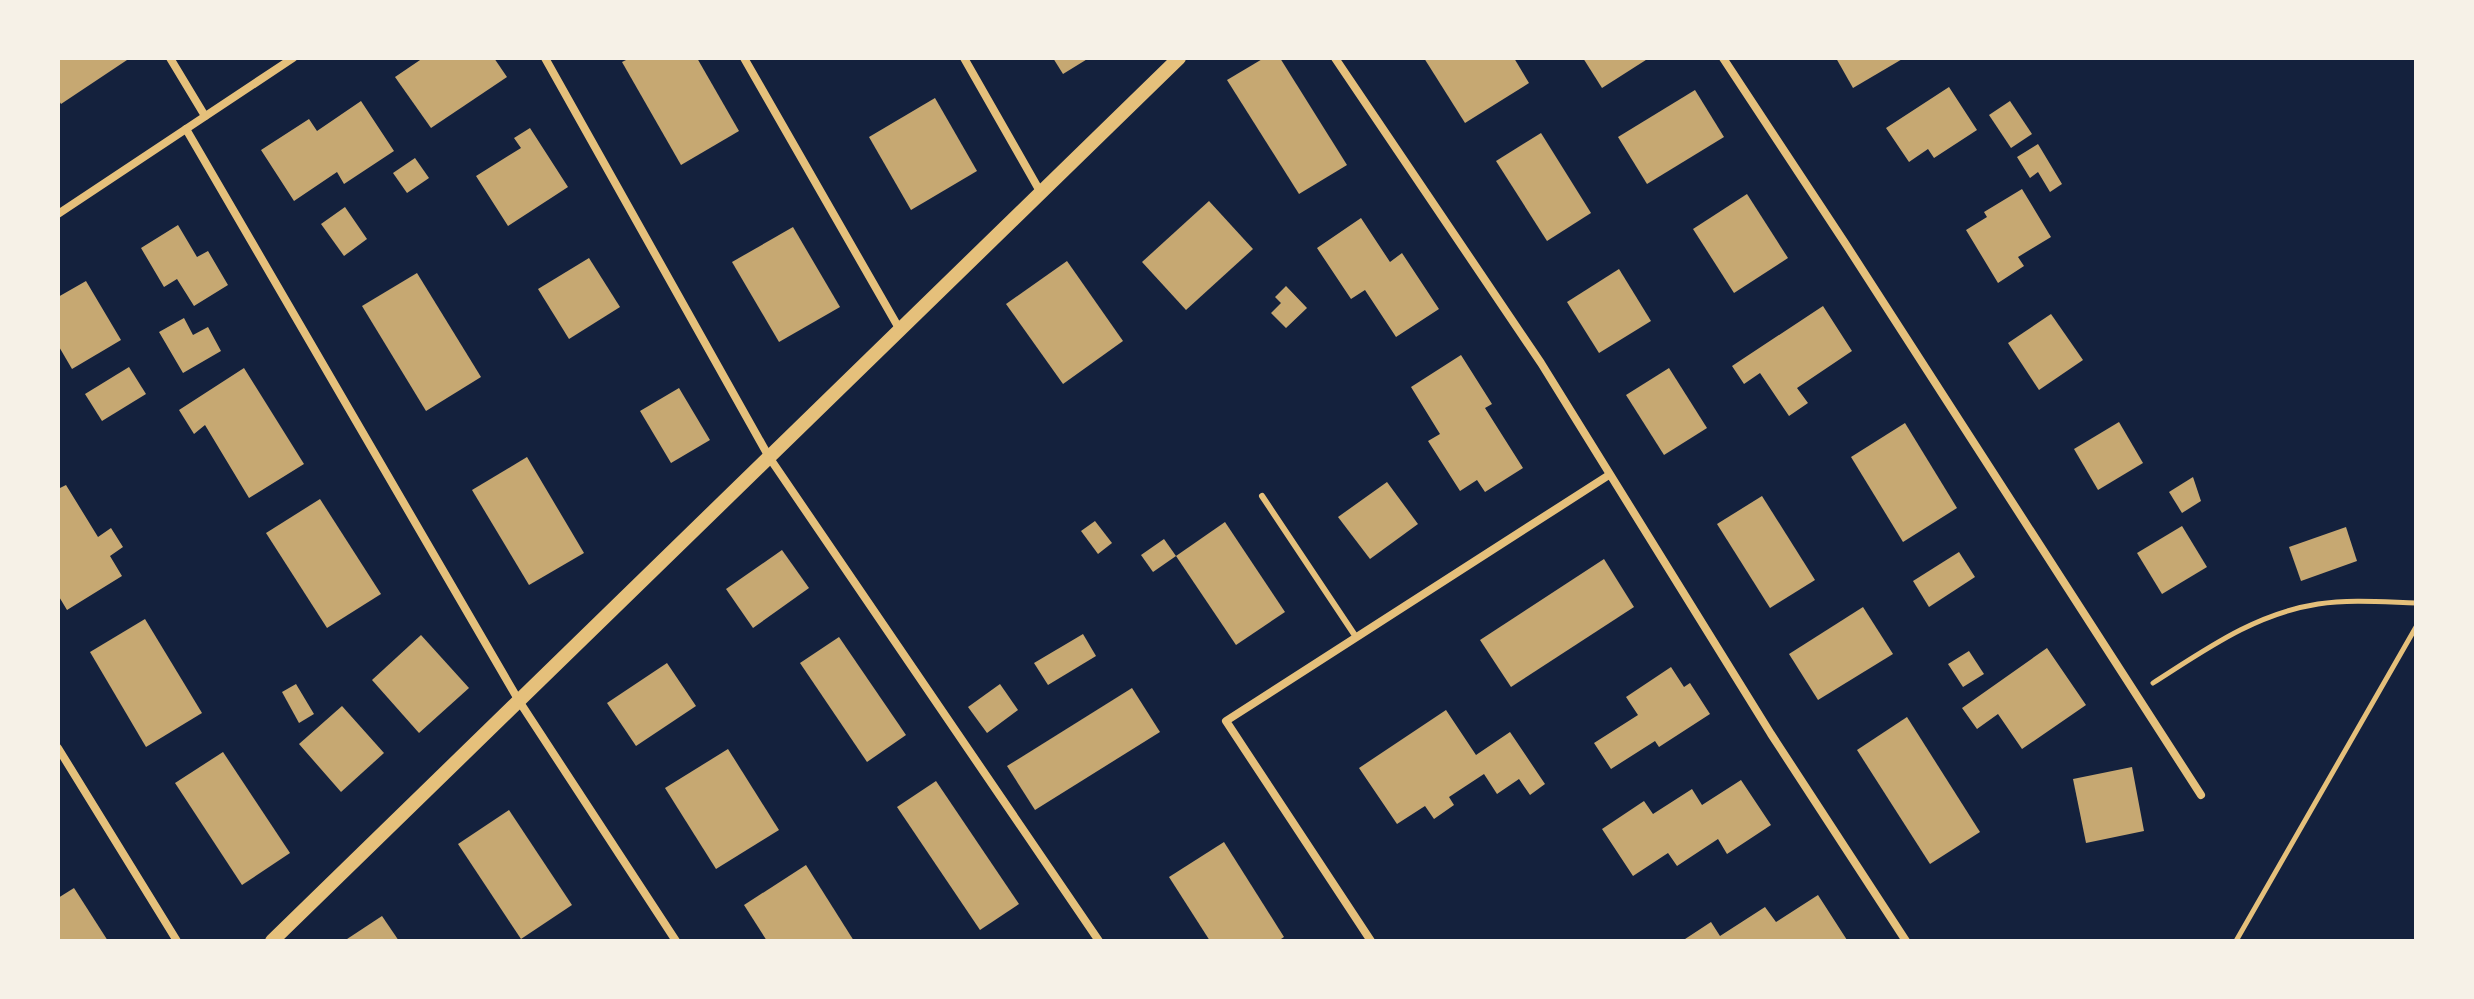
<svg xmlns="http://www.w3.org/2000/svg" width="2474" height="999" viewBox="0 0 2474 999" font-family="Bitter,serif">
  <rect width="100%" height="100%" fill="#14213d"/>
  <g fill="#c6a872">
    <path d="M58,58H130L61,104L58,99Z"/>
    <path d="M423,58H494L507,77L431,128L395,77Z"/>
    <path d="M630,58H697L739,131L681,165L622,62Z"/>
    <path d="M1053,58H1089L1063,74Z"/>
    <path d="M1264,58H1280L1347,165L1299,194L1227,80Z"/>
    <path d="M1424,58H1514L1529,83L1465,123Z"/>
    <path d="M1583,58H1649L1602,88Z"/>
    <path d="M1836,58H1904L1853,88Z"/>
    <path d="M1949,87L1977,130L1934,158L1928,149L1909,162L1886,128Z"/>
    <path d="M1695,90L1724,137L1647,184L1618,137Z"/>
    <path d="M935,98L977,171L911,210L869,137Z"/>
    <path d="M361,101L394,151L344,184L337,172L294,201L261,150L309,119L317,131Z"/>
    <path d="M2010,101L2032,134L2011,148L1989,115Z"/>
    <path d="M530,128L568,187L508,226L476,176L521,148L514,138Z"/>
    <path d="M1541,133L1591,213L1547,241L1496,161Z"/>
    <path d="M2038,144L2062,184L2050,192L2038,172L2030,178L2017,157Z"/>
    <path d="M415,158L429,178L407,193L393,173Z"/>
    <path d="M2022,189L2051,237L2018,257L2024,266L1998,283L1966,230L1987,217L1984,212Z"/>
    <path d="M1747,194L1788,258L1734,293L1693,229Z"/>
    <path d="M1209,201L1253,249L1186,310L1142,262Z"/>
    <path d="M345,207L367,239L344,256L321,224Z"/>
    <path d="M1361,218L1390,262L1402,253L1439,309L1396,337L1365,290L1351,299L1317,248Z"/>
    <path d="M178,225L197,257L208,251L228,285L194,306L177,279L164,287L141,248Z"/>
    <path d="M793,227L840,307L779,342L732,262Z"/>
    <path d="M589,258L620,307L569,339L538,289Z"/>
    <path d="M1067,261L1123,341L1063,384L1006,304Z"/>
    <path d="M1619,269L1651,321L1599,353L1567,302Z"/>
    <path d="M417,273L481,377L426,411L362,306Z"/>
    <path d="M86,281L121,340L72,369L58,345V297Z"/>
    <path d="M1286,286L1307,308L1286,328L1271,313L1281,303L1275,297Z"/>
    <path d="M1823,306L1852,351L1797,388L1808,403L1789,416L1760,373L1744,384L1732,366Z"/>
    <path d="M2051,314L2083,360L2039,390L2008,343Z"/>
    <path d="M184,318L193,335L208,327L221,351L183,373L159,332Z"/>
    <path d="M1461,355L1492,404L1485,408L1523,468L1485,492L1477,480L1460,491L1428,441L1440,434L1411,387Z"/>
    <path d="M129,367L146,394L102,421L85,394Z"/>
    <path d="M244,368L304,464L249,498L205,425L194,434L179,410Z"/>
    <path d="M1669,368L1707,428L1664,455L1626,395Z"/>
    <path d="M679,388L710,440L671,463L640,411Z"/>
    <path d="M2119,422L2143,463L2098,490L2074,449Z"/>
    <path d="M1905,423L1957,508L1903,542L1851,457Z"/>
    <path d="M527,457L584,553L529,585L472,490Z"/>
    <path d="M2193,477L2201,501L2182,513L2169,492Z"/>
    <path d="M1387,482L1418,524L1370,559L1338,517Z"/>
    <path d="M66,485L98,537L111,528L123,547L110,556L122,576L67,610L58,595V489Z"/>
    <path d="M1762,496L1815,580L1770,608L1717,524Z"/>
    <path d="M320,499L381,594L327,628L266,533Z"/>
    <path d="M1095,521L1112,543L1098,554L1081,531Z"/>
    <path d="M1225,522L1285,612L1236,645L1176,556Z"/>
    <path d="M2182,526L2207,567L2162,594L2137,553Z"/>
    <path d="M2346,527L2357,561L2301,581L2289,547Z"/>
    <path d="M1164,539L1176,556L1153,572L1141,555Z"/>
    <path d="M782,550L809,588L753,628L726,589Z"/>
    <path d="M1959,552L1975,577L1929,607L1913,581Z"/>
    <path d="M1604,559L1634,607L1511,687L1480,640Z"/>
    <path d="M1863,607L1893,654L1818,700L1789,654Z"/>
    <path d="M145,619L202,713L146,747L90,652Z"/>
    <path d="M1083,634L1096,656L1048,685L1034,663Z"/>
    <path d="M421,635L469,688L419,733L372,680Z"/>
    <path d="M839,637L906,735L867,762L800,663Z"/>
    <path d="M2047,648L2086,705L2022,749L1998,714L1977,729L1962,708Z"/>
    <path d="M1969,651L1984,674L1963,687L1948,664Z"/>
    <path d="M667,663L696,706L636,746L607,703Z"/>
    <path d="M1671,667L1684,687L1690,683L1710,714L1659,747L1655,741L1611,769L1594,743L1638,715L1626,697Z"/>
    <path d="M296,684L314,714L299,723L282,692Z"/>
    <path d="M1000,684L1018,710L987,733L968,707Z"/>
    <path d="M1132,688L1160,732L1035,810L1007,766Z"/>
    <path d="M342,706L384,753L341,792L299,744Z"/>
    <path d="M1446,710L1476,755L1510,732L1545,784L1530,795L1519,779L1497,794L1484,774L1449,797L1454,805L1434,819L1425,806L1397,824L1359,768Z"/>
    <path d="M1907,717L1980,832L1930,864L1857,750Z"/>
    <path d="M728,749L779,830L716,869L665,788Z"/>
    <path d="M223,752L290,853L242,885L175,783Z"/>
    <path d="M2132,767L2144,831L2086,843L2073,779Z"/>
    <path d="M1741,780L1771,825L1727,854L1718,839L1677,866L1668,853L1633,876L1602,829L1644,801L1653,814L1692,789L1702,805Z"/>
    <path d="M936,781L1019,904L980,930L897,807Z"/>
    <path d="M509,810L572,905L521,939L458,844Z"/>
    <path d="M1224,842L1284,937L1278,941H1210L1169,877Z"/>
    <path d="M806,865L854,941H767L744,905Z"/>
    <path d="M74,888L108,941H58V898Z"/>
    <path d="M1818,895L1847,940L1846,941H1682L1711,922L1720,936L1765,907L1776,922Z"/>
    <path d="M382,916L399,941H344Z"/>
  </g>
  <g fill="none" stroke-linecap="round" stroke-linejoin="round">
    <g stroke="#e5c07b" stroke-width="5">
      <path d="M2153,683C2205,650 2254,614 2318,604C2350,599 2384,602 2416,603"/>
      <path d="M2236,941L2416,627"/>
    </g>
    <path stroke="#e5c07b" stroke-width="6" d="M1262,496L1356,637"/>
    <g stroke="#e5c07b" stroke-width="8">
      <path d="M170,58L205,116"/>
      <path d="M545,58L769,457L1099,941"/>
      <path d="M744,58L900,330"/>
      <path d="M964,58L1041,193"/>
      <path d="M1335,58L1541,363L1771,734L1906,941"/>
      <path d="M1723,58L1845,243L2201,795"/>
      <path d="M186,129L519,701L676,941"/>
      <path d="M58,214L293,58"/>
      <path d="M58,748L177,941"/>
      <path d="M1371,941L1226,721L1609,475"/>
    </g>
    <path stroke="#e5c07b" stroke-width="14" d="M272,941L1179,58"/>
  </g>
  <rect width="2474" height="999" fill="none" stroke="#f6f1e7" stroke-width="120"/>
</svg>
